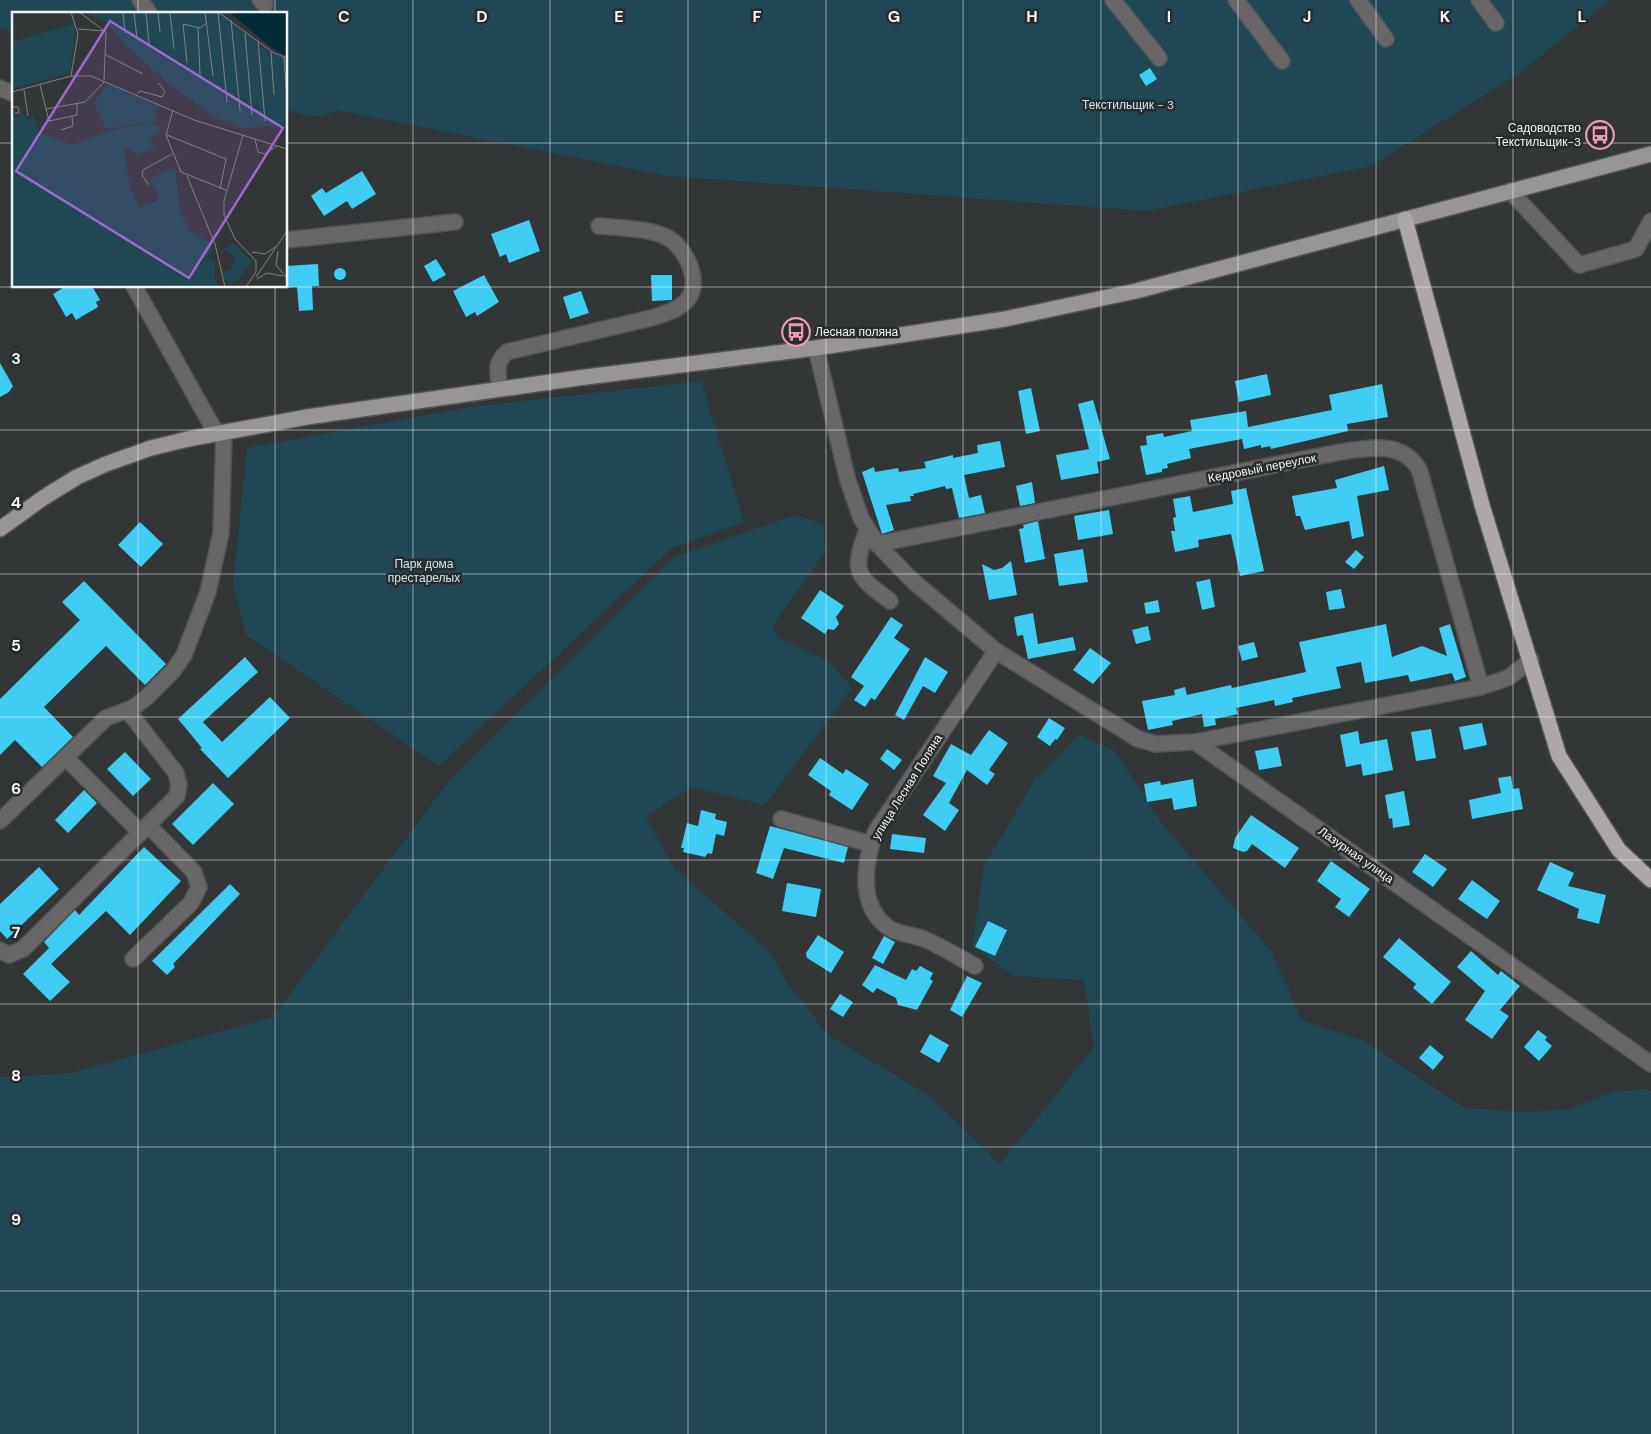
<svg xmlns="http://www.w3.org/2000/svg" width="1651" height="1434" viewBox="0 0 1651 1434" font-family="'DM Sans',sans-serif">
  <rect width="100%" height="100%" fill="#323637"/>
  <g fill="#1f4854">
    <path d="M0,0H1610L1517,75L1371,166L1146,211L669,176L336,110C321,121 301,115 286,109V14H14V31L0,28Z"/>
    <path d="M701,381L744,522L672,548L439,766L246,635L233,585L247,448L470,407Z"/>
    <path d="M795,515L823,524L825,552L773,625L779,638L828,661L852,688L765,805L691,787L646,817L674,868L771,953L787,983L828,1035L927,1094L1000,1164L1094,1047L1084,980L1014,976L972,945L984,866L1034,781L1079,735L1116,752L1161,822L1271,951L1302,1020L1364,1041L1465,1108L1523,1112L1570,1109L1611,1092L1646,1089L1651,1091V1434H0V1077L71,1073L273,1017L448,782L674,557Z"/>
  </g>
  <g fill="#3fcdf3">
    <path d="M1150,68L1157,79L1146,86L1139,75Z"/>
    <path d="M362,171L376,194L352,209L347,201L324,216L311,196L322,188L326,193Z"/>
    <path d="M529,220L540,251L509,263L506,254L500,257L491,234Z"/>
    <path d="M436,259L446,275L433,282L424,266Z"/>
    <path d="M318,264L319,286H312L313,310L299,311L297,287L286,288V266Z"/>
    <circle cx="340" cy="274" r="6"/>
    <path d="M484,275L499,302L477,316L475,312L466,317L453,291Z"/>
    <path d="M651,275H672V300L652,301Z"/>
    <path d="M66,286H92L100,300L96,302L98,307L76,320L72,313L66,317L53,294Z"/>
    <path d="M581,291L589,313L570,319L563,297Z"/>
    <path d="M0,363L13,386L9,392L0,397Z"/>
    <path d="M1267,374L1271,395L1239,402L1235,381Z"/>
    <path d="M1382,384L1388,417L1347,424L1348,431L1271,449L1270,446L1261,448V445L1244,449L1242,439L1189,449L1191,458L1167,464L1168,468L1162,469V472L1146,475L1140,446L1147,445L1146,436L1163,433L1164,437L1192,431L1190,420L1246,411L1248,427L1332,410L1329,395Z"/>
    <path d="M1031,388L1040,431L1026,434L1018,391Z"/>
    <path d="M1093,400L1110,459L1097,462L1099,473L1061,480L1056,455L1089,449L1078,404Z"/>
    <path d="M1000,441L1005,467L964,475L969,498L981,495L985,513L959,518L952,488L946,489L945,486L913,494L914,496H910L911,501L886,505L894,530L882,534L862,472L874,467L875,472L898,468L899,472L926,468L924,462L953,455V458L978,453L977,445Z"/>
    <path d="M1384,466L1389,490L1357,496L1364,536L1352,539L1349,521L1305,530L1300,516H1296L1292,496L1337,488L1335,480Z"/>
    <path d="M1032,482L1035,503L1020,506L1016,486Z"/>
    <path d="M1246,488L1264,571L1240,576L1231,534L1198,540L1199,547L1175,552L1171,531H1175L1173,518L1176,517L1173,499L1190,496L1193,512L1233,504L1231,491Z"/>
    <path d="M1109,510L1113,534L1078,540L1074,516Z"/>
    <path d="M1038,521L1045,559L1025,563L1019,529L1024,528L1023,525Z"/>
    <path d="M140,522L163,544L141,567L118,545Z"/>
    <path d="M1083,549L1088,582L1059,586L1054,554Z"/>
    <path d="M1356,550L1364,557L1354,569L1345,562Z"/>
    <path d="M1011,561L1017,595L989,600L982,564L994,570L1002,568Z"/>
    <path d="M1210,579L1215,607L1202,610L1196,582Z"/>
    <path d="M84,581L166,664L145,685L106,646L44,707L73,737L42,767L15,740L0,755V699L80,620L62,602Z"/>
    <path d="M1341,589L1345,608L1329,610L1326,592Z"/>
    <path d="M820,590L844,606L836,617L839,624L834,630L828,629L825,634L801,618Z"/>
    <path d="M1158,600L1160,612L1146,614L1144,603Z"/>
    <path d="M1033,613L1038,644L1073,637L1076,650L1028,659L1023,635L1017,636L1014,617Z"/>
    <path d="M891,617L903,625L894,638L910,649L875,700L871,698L865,707L854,700L864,686L851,677Z"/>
    <path d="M1386,624L1392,657L1422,646L1447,656L1439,628L1450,624L1466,677L1455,681L1452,673L1410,682L1408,675L1365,683L1361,662L1336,667L1341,688L1292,698L1293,702L1275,706L1274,700L1236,708L1238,714L1215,719L1216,725L1204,727L1202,714L1172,721L1173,725L1148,730L1142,701L1175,695L1174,690L1185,687L1187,695L1231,685L1232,688L1306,672L1299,642Z"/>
    <path d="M1148,626L1151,640L1136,644L1132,630Z"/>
    <path d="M1254,642L1258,657L1242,661L1238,646Z"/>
    <path d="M1090,648L1111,663L1093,684L1073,670Z"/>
    <path d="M245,657L258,672L203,722L222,742L270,697L290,718L228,778L200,749L202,748L178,719Z"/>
    <path d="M925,657L948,672L935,693L923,686L904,720L895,715Z"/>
    <path d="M1049,718L1065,728L1057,740L1055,739L1050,746L1037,737Z"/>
    <path d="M1482,723L1487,745L1464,750L1459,727Z"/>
    <path d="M1431,729L1436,758L1416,761L1411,732Z"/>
    <path d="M989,730L1008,743L989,770L995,774L987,785L967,770L949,803L959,810L945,831L923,815L946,783L933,776L951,744L971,755Z"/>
    <path d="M1358,731L1360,744L1387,739L1393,770L1363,776L1361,764L1346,767L1340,735Z"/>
    <path d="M1278,747L1282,766L1259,770L1255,751Z"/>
    <path d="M887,749L902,760L894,770L880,759Z"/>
    <path d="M125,752L151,779L133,796L107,769Z"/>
    <path d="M820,758L843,774L846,769L869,784L852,810L829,795L831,791L808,775Z"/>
    <path d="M1511,776L1513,789L1519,788L1523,809L1472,819L1469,800L1501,793L1498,778Z"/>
    <path d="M1193,779L1197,806L1174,810L1172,798L1147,802L1144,784L1160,781L1161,785Z"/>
    <path d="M213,783L234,804L193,845L172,824Z"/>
    <path d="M84,790L97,803L68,833L55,820Z"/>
    <path d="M1404,791L1410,825L1393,828L1392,818L1389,819L1385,795Z"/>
    <path d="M701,810L716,814L715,819L727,822L724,836L716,834L712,854L708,853L705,857L683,852L684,848H681L687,823L698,826Z"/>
    <path d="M1251,815L1299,848L1285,868L1252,844L1247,851L1243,852L1233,848L1235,838Z"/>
    <path d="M770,826L848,847L844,863L784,848L773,879L756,873Z"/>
    <path d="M892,834L926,838L924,853L890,849Z"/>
    <path d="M144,847L181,881L130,935L106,911L51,964L70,982L50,1001L23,974L49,948L44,942L75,910L79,915Z"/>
    <path d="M1425,854L1447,869L1433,887L1412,872Z"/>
    <path d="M1331,861L1370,889L1349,917L1335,907L1341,899L1317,881Z"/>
    <path d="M1550,862L1574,873L1568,886L1606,895L1599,924L1577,918L1579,909L1537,890Z"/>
    <path d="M39,867L59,889L7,939L0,931V904Z"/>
    <path d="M1472,880L1500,901L1487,919L1458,899Z"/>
    <path d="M787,883L821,889L816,917L782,911Z"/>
    <path d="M230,884L240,894L173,964L175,967L167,975L152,961Z"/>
    <path d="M988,921L1007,930L995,956L975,947Z"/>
    <path d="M818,935L844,952L831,973L807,958L806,953Z"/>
    <path d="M884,936L895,942L883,964L872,958Z"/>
    <path d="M1399,938L1451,982L1432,1004L1413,988L1416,984L1383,957Z"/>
    <path d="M1471,951L1498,975L1501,971L1520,986L1500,1010L1509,1016L1492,1039L1465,1020L1485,991L1457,967Z"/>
    <path d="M875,965L906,980L912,969L916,971L920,966L933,973L930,979L933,981L917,1010L898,1005L896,998L877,988L873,993L862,985Z"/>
    <path d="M967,976L982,983L962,1017L950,1010Z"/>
    <path d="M840,994L853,1002L843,1017L830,1009Z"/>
    <path d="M1538,1030L1547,1037L1545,1040L1552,1046L1539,1061L1524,1047Z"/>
    <path d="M930,1034L949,1045L939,1063L920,1052Z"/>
    <path d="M1430,1045L1444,1057L1433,1070L1419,1058Z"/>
  </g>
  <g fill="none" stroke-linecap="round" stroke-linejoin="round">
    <defs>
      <g id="minor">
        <path d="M140,0L150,14"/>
        <path d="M260,0L265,5"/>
        <path d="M1113,0L1159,58"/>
        <path d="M1236,0L1282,61"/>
        <path d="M1358,0L1386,39"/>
        <path d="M1479,0L1496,23"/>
        <path d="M0,88L14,94"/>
        <path d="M1510,191L1579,265L1636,249L1651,221"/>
        <path d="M286,240L455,222"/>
        <path d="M134,286L216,433"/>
        <path d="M816,348L848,481L861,518L877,544L913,581L996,651L1138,739L1156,744L1195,742L1481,687L1508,678L1531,660"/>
        <path d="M500,389C498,374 494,363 507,352L651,318C664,314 679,310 688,299C702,281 685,247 668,238C652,228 618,228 599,226"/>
        <path d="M867,530C851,573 857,576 890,601"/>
        <path d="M877,544L1340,452C1368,448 1401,440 1419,469L1481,687"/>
        <path d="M1195,742L1651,1064"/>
        <path d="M65,757L141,833"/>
        <path d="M781,819L871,844"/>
        <path d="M0,821L106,718L133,708L147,697L173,671L184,655L208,592L221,533L224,432"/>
        <path d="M0,950L9,955L23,949L177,796L179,785L176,773L128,711"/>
        <path d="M133,959L191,903L199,887L194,872L149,826"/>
        <path d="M975,966C958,957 941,946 924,939C913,935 900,934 891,929C857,909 864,862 876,831L996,651"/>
      </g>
      <path id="major" d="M0,529L43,498L77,477L106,464L151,448L188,439L307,417L578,378L816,348L1005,319L1136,291L1651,154"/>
      <path id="highway" d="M1405,219L1482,505L1559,756L1619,850L1651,880"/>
    </defs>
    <use href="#minor" stroke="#515455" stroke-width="18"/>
    <use href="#major" stroke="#515455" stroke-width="18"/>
    <use href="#highway" stroke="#515455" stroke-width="18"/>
    <use href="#minor" stroke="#686666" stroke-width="15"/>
    <use href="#major" stroke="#999596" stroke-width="15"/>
    <use href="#highway" stroke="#ada7a9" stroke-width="15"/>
  </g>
  <path fill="none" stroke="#f2f4f5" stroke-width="1" stroke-opacity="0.55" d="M138,0V14M275,0V14M413,0V1434M550,0V1434M688,0V1434M826,0V1434M963,0V1434M1101,0V1434M1238,0V1434M1376,0V1434M1513,0V1434M0,143H14M286,143H1651M138,286V1434M275,286V1434M0,287H1651M0,430H1651M0,574H1651M0,717H1651M0,860H1651M0,1004H1651M0,1147H1651M0,1291H1651"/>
  <defs>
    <symbol id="bus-ring" viewBox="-11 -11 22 22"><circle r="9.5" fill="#282c2d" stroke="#f09ab5" stroke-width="1.5"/><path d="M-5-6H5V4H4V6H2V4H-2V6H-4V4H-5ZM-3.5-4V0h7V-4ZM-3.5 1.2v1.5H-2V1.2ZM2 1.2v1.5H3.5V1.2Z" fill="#f09ab5"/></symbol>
  </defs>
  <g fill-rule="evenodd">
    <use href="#bus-ring" x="1584" y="119" width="32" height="32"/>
    <use href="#bus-ring" x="780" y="316" width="32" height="32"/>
  </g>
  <g text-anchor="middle" stroke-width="5" stroke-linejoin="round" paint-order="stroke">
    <g font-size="12" fill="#cde8f1" stroke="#282c2d">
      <text x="1128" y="109">Текстильщик - 3</text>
      <text x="424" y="568">Парк дома<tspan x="424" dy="14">престарелых</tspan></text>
    </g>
    <g font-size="12" fill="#f2f4f5" stroke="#282c2d" text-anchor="end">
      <text x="1581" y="132">Садоводство<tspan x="1581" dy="14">Текстильщик-3</tspan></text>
      <text x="815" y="336" text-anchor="start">Лесная поляна</text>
    </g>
    <g font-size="12" fill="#f2f4f5" stroke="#282c2d">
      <text transform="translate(1262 468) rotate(-11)" y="4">Кедровый переулок</text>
      <text transform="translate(907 787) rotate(-58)" y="4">улица Лесная Поляна</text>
      <text transform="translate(1356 855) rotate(35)" y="4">Лазурная улица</text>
    </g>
  </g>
  <g transform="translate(12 12)">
    <rect width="275" height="275" fill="#323637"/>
    <path d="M73,0H209L256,39L275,47V113L231,116L204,106L156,71L115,34L95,11ZM64,11L58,61L0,77V30ZM95,72L146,94L142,112L132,110L94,117L82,91ZM8,91L13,106L17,108L21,102L28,121L60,133L94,120L132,111L148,114V120L138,125L142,136L125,143L119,136H112L117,171L127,196L144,190L147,182L138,171L144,163L163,156L168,200L179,220L201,232L200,241L194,245L203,249L202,266L208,275H0V106L9,104ZM220,231L240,249L225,269L218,272L211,264V259L219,258L224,249L217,239L206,241Z" fill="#1f4854"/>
    <path d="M217,0H275V44L260,36Z" fill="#002b37"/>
    <path fill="none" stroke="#7f8283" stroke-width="1" d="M59,0L66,22L59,64M67,0L94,20L92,68M111,0L113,21M122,0L125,27M134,0L137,32M146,0L148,20M158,0L162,37M193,0L201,64M206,0L215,90M206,0L262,41L275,46M219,8L228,99M186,16L188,63M66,17L93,19M233,21L240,103M246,29L253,109M259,40L262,83M94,43L131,62M272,45L275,90M175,51L171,12L188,16L195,11M28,73L37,109L65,103V91M12,78L16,104M0,80L59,64H79L182,108L275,137M125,82L128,79L150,85L153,79L146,71M0,95H6L7,101H3M34,97L73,90L93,69M161,98L154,123L169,160L214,178M49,118L61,114L60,105M155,123L214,147L208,177M231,123L212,189V203L223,227L244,249V260L234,275M243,127L246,140L253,142L265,134M175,164L203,232L213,275M137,173L130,163L131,158L160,142M266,239L264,253L274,265M240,240L253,242L263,235M244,265L275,219M245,267L255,261L271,264"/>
    <path fill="#9f68cf" fill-opacity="0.15" stroke="#9f68cf" stroke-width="2.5" d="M98,9L271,116L177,266L4,159Z"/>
    <rect width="275" height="275" fill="none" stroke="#f2f4f5" stroke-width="2.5"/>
  </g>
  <g font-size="16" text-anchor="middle" font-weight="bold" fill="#f2f4f5" stroke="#282c2d" stroke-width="5" stroke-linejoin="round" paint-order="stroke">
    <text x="344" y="22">C</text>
    <text x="482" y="22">D</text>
    <text x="619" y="22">E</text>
    <text x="757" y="22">F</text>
    <text x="894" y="22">G</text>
    <text x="1032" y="22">H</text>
    <text x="1169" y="22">I</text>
    <text x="1307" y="22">J</text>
    <text x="1445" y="22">K</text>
    <text x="1582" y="22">L</text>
    <text x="16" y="364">3</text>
    <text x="16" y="508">4</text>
    <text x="16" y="651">5</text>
    <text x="16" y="794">6</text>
    <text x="16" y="938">7</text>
    <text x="16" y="1081">8</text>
    <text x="16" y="1225">9</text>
  </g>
</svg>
